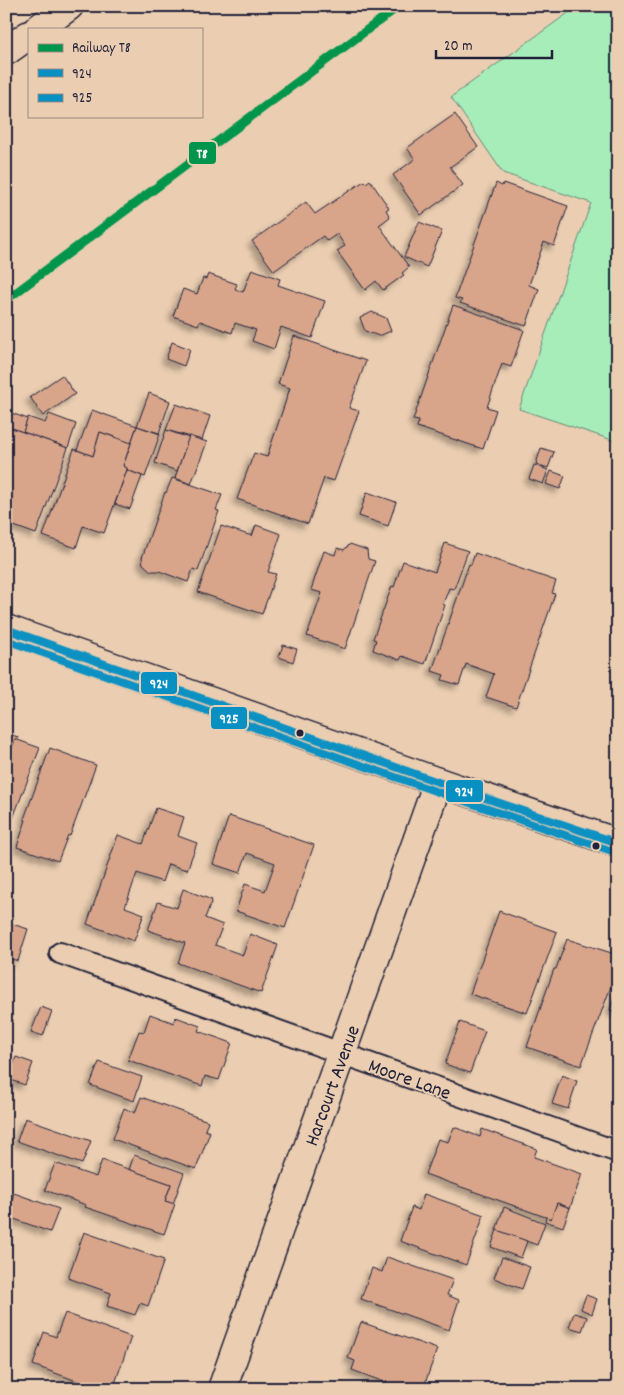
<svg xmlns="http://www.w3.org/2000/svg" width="624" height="1395" viewBox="0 0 624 1395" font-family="Dekko,sans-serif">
  <defs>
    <filter id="shadow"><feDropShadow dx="-4.5" dy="4.5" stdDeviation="2.5" flood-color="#0004"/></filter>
  </defs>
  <rect width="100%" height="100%" fill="#ebceb1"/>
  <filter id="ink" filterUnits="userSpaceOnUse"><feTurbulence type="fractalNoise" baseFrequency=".02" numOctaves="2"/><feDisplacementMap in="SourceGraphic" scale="10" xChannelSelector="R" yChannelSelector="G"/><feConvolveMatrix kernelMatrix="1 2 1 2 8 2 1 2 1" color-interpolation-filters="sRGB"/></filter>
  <g filter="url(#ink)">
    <path fill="#a7edb9" stroke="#64887a" d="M578,6H618V442L519,409L591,203L503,173L451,97Z"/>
    <g fill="#d8a58b" stroke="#22223b" filter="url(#shadow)">
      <path d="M455,114L478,147L450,167L463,185L421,215L393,175L415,159L407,148Z"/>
      <path d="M370,180L389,208L386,210L390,217L379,225L409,267L402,273L404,275L383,290L376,281L365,290L337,251L345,246L337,234L327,241L323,236L274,271L252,241L306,202L315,214L364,181L366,183Z"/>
      <path d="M496,183L502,186L503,183L568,206L554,246L544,242L529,285L539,289L526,326L460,303L462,300L455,298Z"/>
      <path d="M419,222L442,231L427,267L404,257Z"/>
      <path d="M252,269L280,279L278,285L325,301L312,338L281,327L274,349L252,341L256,330L235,323L232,333L200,321L198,325L173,316L183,289L197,294L203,278L206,279L208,274L237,284L235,289L243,292Z"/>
      <path d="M453,305L524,330L511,367L502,364L487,407L496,410L483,449L417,427L419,421L413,420Z"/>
      <path d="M372,312L386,318L391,331L379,336L365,331L360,318Z"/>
      <path d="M294,336L366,361L349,408L359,411L334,481L324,478L308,524L237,499L254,453L267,457L290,388L278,384Z"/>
      <path d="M172,342L190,349L184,366L166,359Z"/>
      <path d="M62,375L75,394L43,416L30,397Z"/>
      <path d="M149,393L170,401L159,433L137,426Z"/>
      <path d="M176,404L210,416L202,440L166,430Z"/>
      <path d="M92,410L137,426L131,443L100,432L93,456L77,450Z"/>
      <path d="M11,413L28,419L23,432L6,426Z"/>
      <path d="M49,414L76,424L68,448L23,432L28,417L45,423Z"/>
      <path d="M6,426L68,448L36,534L6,523Z"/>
      <path d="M137,426L160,434L145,477L127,470V468L123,466Z"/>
      <path d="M166,430L189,438L177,471L155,463Z"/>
      <path d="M100,432L131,443L123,466L127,468V470L104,533L83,526L76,548L43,536L74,449L93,456Z"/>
      <path d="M189,436L207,442L191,484L175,478Z"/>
      <path d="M541,448L554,452L548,468L536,464Z"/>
      <path d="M534,465L548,470L543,484L529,479Z"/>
      <path d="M127,470L142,476L130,509L115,504Z"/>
      <path d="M551,471L565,476L560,489L546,484Z"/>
      <path d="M172,478L222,495L216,510L219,511L198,571L193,569L188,582L159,571H151L143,564L142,558L165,492L166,493Z"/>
      <path d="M367,492L396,502L388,526L359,516Z"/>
      <path d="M256,525L281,534L268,572L276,574L262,614L198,592L221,526L252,536Z"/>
      <path d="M445,543L468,551L454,589L449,588L443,604L445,605L425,664L402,656L400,660L373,650L376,640L373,639L392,586L394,587L403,561L435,572Z"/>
      <path d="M350,544L367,550L368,559L375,561L345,649L307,636L322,593L311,590L324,551L335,555L337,548L344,550Z"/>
      <path d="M475,553L556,581L552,593L555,594L516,707L486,697L494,674L466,664L459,685L442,680L444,675L432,671L469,564L471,565Z"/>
      <path d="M283,645L297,649L293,662L279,657Z"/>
      <path d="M6,733L18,737L17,739H15L11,751L6,749Z"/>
      <path d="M15,739L40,748L6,836V749L11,751Z"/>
      <path d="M50,748L96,765L70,836L68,835L58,861L17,847L26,820L24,819Z"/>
      <path d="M156,808L184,817L178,836L197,843L187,870L168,864L162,882L137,873L125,907L144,914L134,941L87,924L118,835L143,844Z"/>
      <path d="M229,816L314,845L285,928L236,911L245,884L265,891L275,863L247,853L240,873L213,864Z"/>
      <path d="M183,889L212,900L205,918L223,925L215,945L243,955L250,934L278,945L261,993L178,963L185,943L148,930L158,902L177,908Z"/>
      <path d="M499,911L557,932L527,1013L470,994Z"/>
      <path d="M6,922L28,929L18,961L6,957Z"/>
      <path d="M567,939L618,955V968L581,1066L527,1047L554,969H556Z"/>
      <path d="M618,988V1013L610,1010Z"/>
      <path d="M41,1007L52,1011L43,1036L31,1032Z"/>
      <path d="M150,1014L174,1023L176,1017L200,1026L198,1031L232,1043L219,1080L205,1076L202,1086L128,1060L139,1031L144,1032Z"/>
      <path d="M460,1022L485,1031L470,1073L445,1064Z"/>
      <path d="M16,1057L33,1063L25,1085L8,1079Z"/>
      <path d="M99,1062L142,1077L134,1101L90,1085Z"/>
      <path d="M562,1075L577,1081L568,1109L552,1104Z"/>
      <path d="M141,1097L208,1121L205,1130L210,1132L196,1169L113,1139L124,1108L135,1113Z"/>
      <path d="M25,1118L91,1141L82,1164L17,1141Z"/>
      <path d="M454,1127L480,1137L482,1129L537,1149L534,1157L582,1174L570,1208L557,1203L551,1219L425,1174L438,1139L448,1142Z"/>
      <path d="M134,1155L184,1173L173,1204L165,1201L171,1184L129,1170Z"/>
      <path d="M102,1160L171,1184L165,1201L175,1204L164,1234L85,1207L86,1205L45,1190L55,1163L96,1177Z"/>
      <path d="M14,1193L59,1209L50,1232L6,1216Z"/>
      <path d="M424,1194L484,1215L466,1265L400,1241L412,1207L419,1210Z"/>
      <path d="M557,1203L570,1208L563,1227L545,1221L546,1217L551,1219Z"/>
      <path d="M504,1207L545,1223L537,1245L496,1230Z"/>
      <path d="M497,1230L527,1241L521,1258L491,1247Z"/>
      <path d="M84,1232L164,1260L148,1306L140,1303L135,1315L107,1306L111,1293L68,1278Z"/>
      <path d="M387,1257L453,1280L447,1295L459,1300L449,1330L361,1299L372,1268L382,1272Z"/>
      <path d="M502,1257L530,1267L522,1289L494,1278Z"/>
      <path d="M586,1295L597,1299L592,1314L581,1309Z"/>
      <path d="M65,1313L131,1337L113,1389H99L33,1365L44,1332L56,1337Z"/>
      <path d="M574,1313L587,1317L582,1331L569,1327Z"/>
      <path d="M361,1322L437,1349L423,1389H403L352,1370L355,1361L348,1358Z"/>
    </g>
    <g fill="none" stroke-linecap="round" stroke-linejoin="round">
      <defs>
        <path id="lane" d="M60,953L618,1152"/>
        <g id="street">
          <path d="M6,629L438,782L618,843"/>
          <path d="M222,1389L438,782"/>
        </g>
        <g id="secondary">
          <path d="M38,29L69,6"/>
          <path d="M6,51L29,35"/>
        </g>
      </defs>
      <use href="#lane" stroke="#22223b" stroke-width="24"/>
      <use href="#street" stroke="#22223b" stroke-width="31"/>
      <use href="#secondary" stroke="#22223b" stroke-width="31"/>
      <use href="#lane" stroke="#ebceb1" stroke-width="20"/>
      <use href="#street" stroke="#ebceb1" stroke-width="28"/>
      <use href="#secondary" stroke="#ebceb1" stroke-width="28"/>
      <defs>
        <path id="bus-1" d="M6,629L438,782L618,843"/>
        <path id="bus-2" d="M6,640L435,791L615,852"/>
      </defs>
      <use href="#bus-1" stroke="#ebceb1" stroke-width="11"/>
      <use href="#bus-2" stroke="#ebceb1" stroke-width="11"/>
      <use href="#bus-1" stroke="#0890c2" stroke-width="8"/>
      <use href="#bus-2" stroke="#0890c2" stroke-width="8"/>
      <defs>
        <path id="rail-1" d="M6,300L399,6"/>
      </defs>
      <use href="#rail-1" stroke="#ebceb1" stroke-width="12"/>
      <use href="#rail-1" stroke="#00954c" stroke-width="9"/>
    </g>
  </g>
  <g fill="#22223b" stroke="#ebceb1" stroke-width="2">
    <circle cx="300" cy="733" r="4.5"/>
    <circle cx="596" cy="846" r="4.5"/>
  </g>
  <g text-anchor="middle" stroke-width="4" stroke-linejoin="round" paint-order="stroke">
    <g font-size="20" fill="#22223b" stroke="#ebceb1">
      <text transform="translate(410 1078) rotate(20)" y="7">Moore Lane</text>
      <text transform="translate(331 1085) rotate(-70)" y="7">Harcourt Avenue</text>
    </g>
  </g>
  <g stroke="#ebceb1" stroke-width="2">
    <rect x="188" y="141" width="29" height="24" rx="5" fill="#00954c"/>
    <rect x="140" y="671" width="38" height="24" rx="5" fill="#0890c2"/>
    <rect x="210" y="706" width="38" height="24" rx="5" fill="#0890c2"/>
    <rect x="445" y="779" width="39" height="24" rx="5" fill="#0890c2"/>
  </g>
  <g font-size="14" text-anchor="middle" font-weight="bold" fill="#fff">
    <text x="202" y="158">T8</text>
    <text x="159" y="688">924</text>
    <text x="229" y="723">925</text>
    <text x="464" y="796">924</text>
  </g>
  <rect width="624" height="1395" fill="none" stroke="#ebceb1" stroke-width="25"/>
  <rect x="12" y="12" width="599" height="1370" fill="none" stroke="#22223b" stroke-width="2" filter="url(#ink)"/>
  <rect x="28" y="28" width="175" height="90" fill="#ebceb1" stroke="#9b8982"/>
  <rect x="38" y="44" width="25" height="8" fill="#00954c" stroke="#9b8982"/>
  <text x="72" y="52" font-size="15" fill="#22223b">Railway T8</text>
  <rect x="38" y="69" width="25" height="8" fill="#0890c2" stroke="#9b8982"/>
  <text x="72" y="78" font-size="15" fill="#22223b">924</text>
  <rect x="38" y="94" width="25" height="8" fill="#0890c2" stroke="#9b8982"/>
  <text x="72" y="102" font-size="15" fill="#22223b">925</text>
  <path d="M436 50v8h116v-8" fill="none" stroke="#22223b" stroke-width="2.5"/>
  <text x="444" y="50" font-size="15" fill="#22223b" stroke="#ebceb1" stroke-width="4" paint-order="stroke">20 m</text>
</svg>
